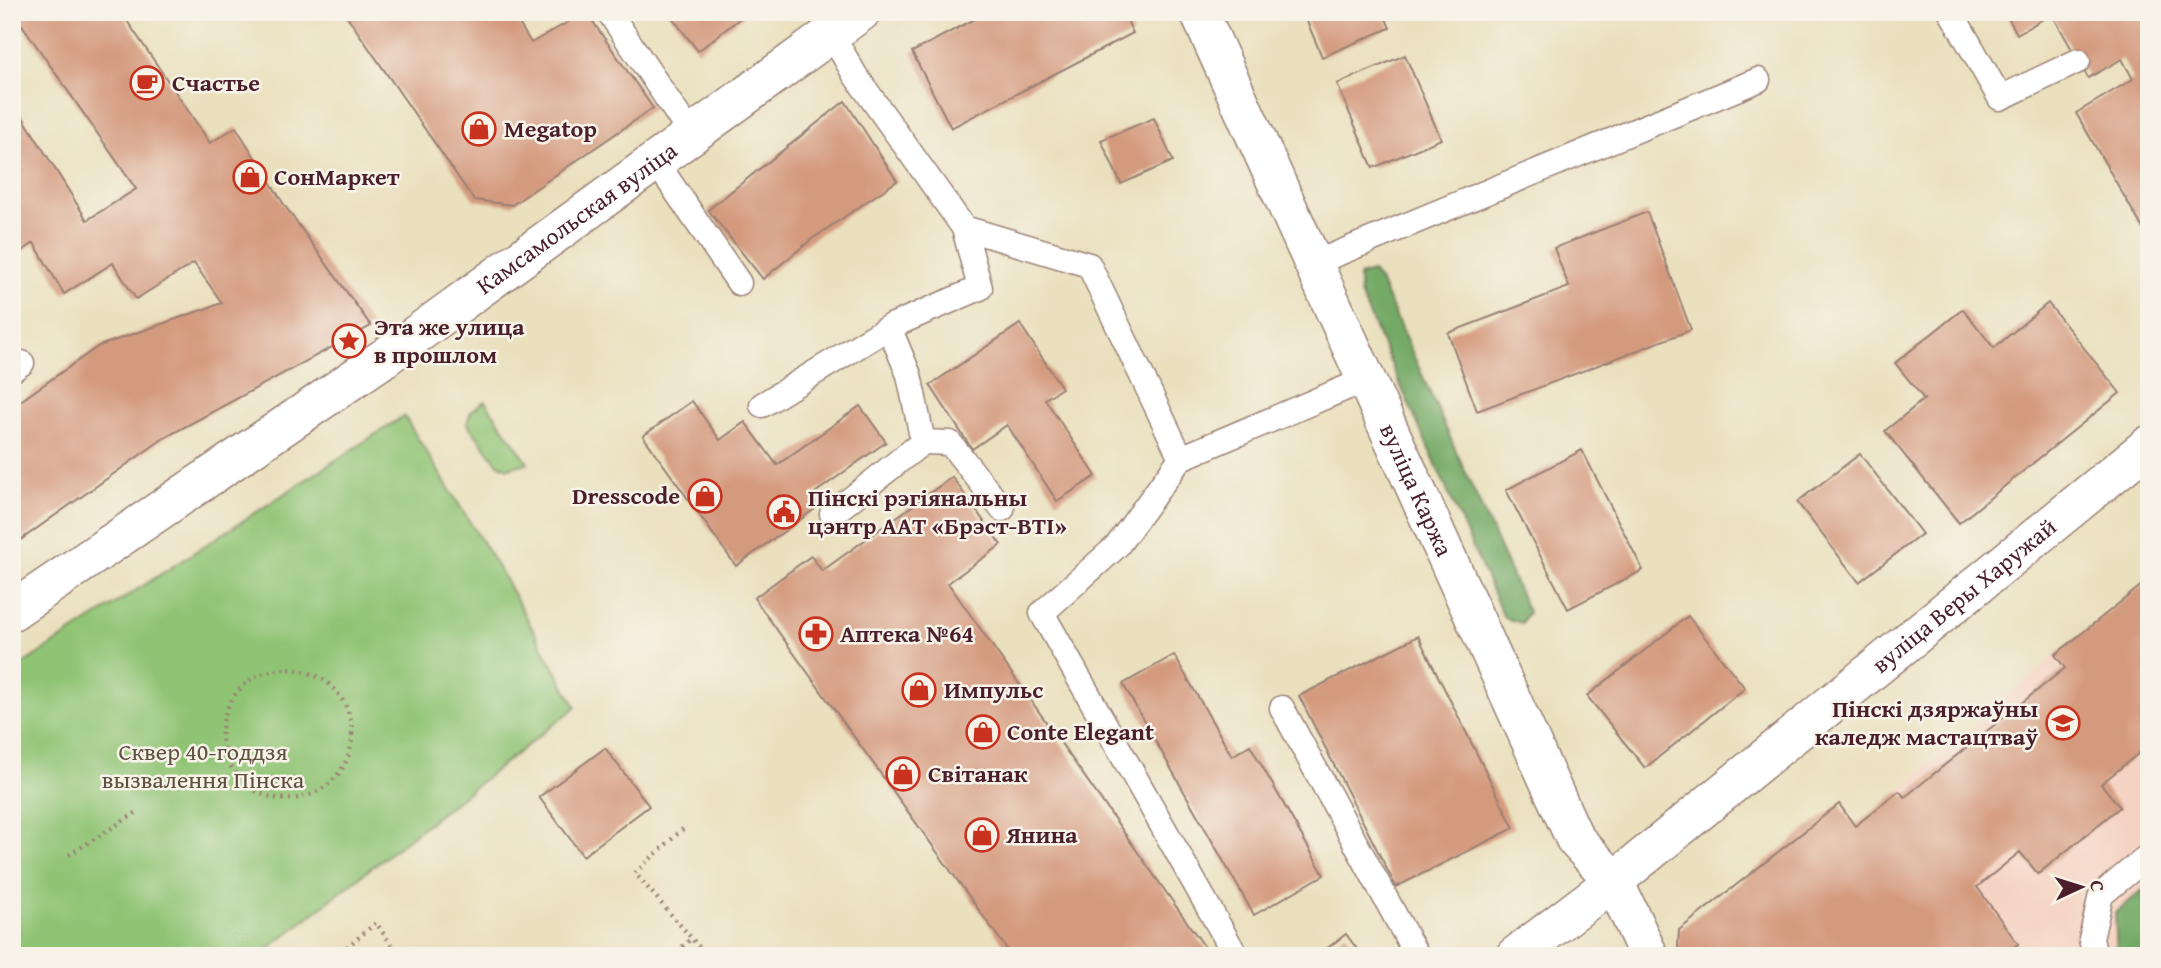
<svg xmlns="http://www.w3.org/2000/svg" width="2161" height="968" viewBox="0 0 2161 968" font-family="'Gentium Book Plus',serif">
  <rect width="100%" height="100%" fill="#f7f3e8"/>
  <filter id="ink" filterUnits="userSpaceOnUse"><feTurbulence type="fractalNoise" baseFrequency=".0143" numOctaves="2"/><feDisplacementMap in="SourceGraphic" scale="14" xChannelSelector="R" yChannelSelector="G"/><feConvolveMatrix kernelMatrix="1 2 1 2 8 2 1 2 1" color-interpolation-filters="sRGB"/></filter>
  <filter id="wash" filterUnits="userSpaceOnUse"><feTurbulence type="fractalNoise" baseFrequency=".00686" numOctaves="4" result="noise"/><feDisplacementMap in="SourceGraphic" scale="28" xChannelSelector="R" yChannelSelector="G"/><feGaussianBlur stdDeviation="1.57" result="paint"/><feColorMatrix in="noise" values="0 0 0 0 0 0 0 0 0 0 0 0 0 0 0 0 0 1.4 0 .05"/><feComposite in="paint" operator="in"/></filter>
  <g filter="url(#wash)">
    <rect width="100%" height="100%" fill="#eae0be"/>
    <path fill="#f5d3c2" d="M2149,579V956H2032L2018,944L1899,791L2055,655Z"/>
    <g fill="#90c475" stroke="#6d7250" stroke-width="2">
      <path d="M485,401L528,463L508,468L498,464L467,423L471,411Z"/>
      <path d="M404,416L502,574L576,707L259,956H171L166,949L156,956H12V671Z"/>
    </g>
    <g fill="#74aa66" stroke="#5f6448" stroke-width="2">
      <path d="M1372,272L1381,283L1528,612L1522,623L1504,618L1360,294L1359,276Z"/>
      <path d="M2149,885V956H2117L2115,913Z"/>
    </g>
    <g id="blocks">
      <g fill="#d49a7e">
        <path d="M13,12H121L210,143L236,127L285,206L371,326L164,438L12,546V407L99,346L222,303L194,263L136,299L113,263L64,294L34,243L12,258V100L87,220L136,189Z"/>
        <path d="M344,12H512L531,43L586,12L653,108L512,205L474,200Z"/>
        <path d="M668,12H748L698,51Z"/>
        <path d="M988,12H1123L1133,33L951,128L912,52Z"/>
        <path d="M1303,12H1383L1390,28L1322,57Z"/>
        <path d="M2005,12H2149V239L2076,113L2133,79L2122,59L2088,78L2052,14L2017,34Z"/>
        <path d="M1405,55L1441,139L1373,168L1337,84Z"/>
        <path d="M845,101L897,181L812,239L763,279L708,210Z"/>
        <path d="M1154,118L1173,161L1121,184L1101,140Z"/>
        <path d="M1647,212L1691,330L1477,411L1448,333L1569,287L1554,248Z"/>
        <path d="M2048,303L2120,393L1959,523L1885,431L1924,399L1895,363L1963,309L1994,348Z"/>
        <path d="M1020,324L1062,388L1045,399L1096,476L1057,501L1007,425L972,449L930,385Z"/>
        <path d="M692,401L720,440L745,422L777,465L860,406L886,442L812,495L819,506L736,566L643,436Z"/>
        <path d="M1582,450L1643,570L1568,609L1506,490Z"/>
        <path d="M1860,454L1922,534L1859,582L1797,502Z"/>
        <path d="M952,477L1001,545L948,583L1211,956H1012L754,598L811,556L822,571Z"/>
        <path d="M2149,579V765L2139,753L2101,784L2120,807L2038,874L2020,852L1977,887L2018,944L2002,956H1683L1678,947L1679,930L1839,804L1855,826L1899,791L1905,797L2065,668L2055,655Z"/>
        <path d="M1688,616L1745,688L1645,768L1587,696Z"/>
        <path d="M1418,636L1514,828L1396,887L1299,696Z"/>
        <path d="M1174,655L1232,756L1250,745L1324,875L1254,915L1123,684Z"/>
        <path d="M605,748L649,806L583,856L539,797Z"/>
        <path d="M1346,934L1362,956H1317Z"/>
      </g>
    </g>
  </g>
  <g filter="url(#ink)">
    <use href="#blocks" fill-opacity="0" stroke="#9a8074" stroke-width="2"/>
    <g fill="none" stroke-linecap="round" stroke-linejoin="round">
      <defs>
        <g id="lane">
          <path d="M609,12L692,136"/>
          <path d="M1951,12L2000,98L2078,61"/>
          <path d="M831,33L855,75L964,228L1089,265L1181,458"/>
          <path d="M656,162L739,283"/>
          <path d="M1315,263L1758,80"/>
          <path d="M12,370L22,363"/>
          <path d="M762,405L889,327L980,288L964,228"/>
          <path d="M923,442L950,443L1002,509"/>
          <path d="M832,514L923,442L909,375L889,327"/>
          <path d="M1282,708L1417,956"/>
          <path d="M1236,956L1042,613L1117,546L1181,458L1367,379"/>
          <path d="M2095,956L2091,939L2101,895L2149,855"/>
        </g>
        <g id="street">
          <path id="s1" d="M1199,12L1575,839L1614,881L1649,956"/>
          <path id="s2" d="M12,611L384,358L861,12"/>
          <path id="s3" d="M1515,956L1614,881L2149,445"/>
        </g>
      </defs>
      <use href="#lane" stroke="#9a8074" stroke-width="27"/>
      <use href="#street" stroke="#9a8074" stroke-width="41"/>
      <g stroke="#9a8074" stroke-width="4.5" stroke-dasharray="2 5" stroke-linecap="butt">
        <circle cx="287" cy="734" r="65"/>
        <path d="M683,829L635,873L707,956"/>
        <path d="M69,855L137,812"/>
        <path d="M336,956L376,923L399,956"/>
        <path d="M672,956L692,938"/>
      </g>
      <use href="#lane" stroke="#fff" stroke-width="24"/>
      <use href="#street" stroke="#fff" stroke-width="38"/>
    </g>
  </g>
  <defs>
    <symbol id="cafe-ring" viewBox="-11 -11 22 22"><circle r="9.5" fill="#f7f3e8" stroke="#c8321e" stroke-width="1.5"/><path d="M-5.5-4.5H6V0H3Q3 3.5 0 3.5H-2.5Q-5.5 3.5-5.5 0ZM3-3.2v2h1.7v-2ZM-6 4.5H4V6H-6Z" fill="#c8321e"/></symbol>
    <symbol id="shop-ring" viewBox="-11 -11 22 22"><circle r="9.5" fill="#f7f3e8" stroke="#c8321e" stroke-width="1.5"/><path d="M-5-2.5h2.3a2.7 3.5 0 0 1 5.4 0H5L5.5 6h-11ZM-1.5-2.5h3a1.5 2.3 0 0 0-3 0Z" fill="#c8321e"/></symbol>
    <symbol id="sight-ring" viewBox="-11 -11 22 22"><circle r="9.5" fill="#f7f3e8" stroke="#c8321e" stroke-width="1.5"/><path d="M0-6L1.8-2.2L6-1.7L2.9 1.2L3.7 5.4L0 3.3L-3.7 5.4L-2.9 1.2L-6-1.7L-1.8-2.2Z" fill="#c8321e"/></symbol>
    <symbol id="civic-ring" viewBox="-11 -11 22 22"><circle r="9.5" fill="#f7f3e8" stroke="#c8321e" stroke-width="1.5"/><path d="M-.6-6.5H3V-4.5H.6V-3L4-1V1h2V6H-6V1h2V-1L-.6-3ZM-1.2 2.5V6h2.4V2.5Z" fill="#c8321e"/></symbol>
    <symbol id="pharmacy-ring" viewBox="-11 -11 22 22"><circle r="9.5" fill="#f7f3e8" stroke="#c8321e" stroke-width="1.5"/><path d="M-2-6h4v4h4v4h-4v4h-4v-4h-4v-4h4Z" fill="#c8321e"/></symbol>
    <symbol id="university-ring" viewBox="-11 -11 22 22"><circle r="9.5" fill="#f7f3e8" stroke="#c8321e" stroke-width="1.5"/><path d="M0-5L7-2L0 1L-7-2ZM-4 1L0 2.5L4 1V4Q0 6-4 4Z" fill="#c8321e"/></symbol>
  </defs>
  <g fill-rule="evenodd">
    <use href="#cafe-ring" x="128" y="64" width="38" height="38"/>
    <use href="#shop-ring" x="460" y="110" width="38" height="38"/>
    <use href="#shop-ring" x="231" y="158" width="38" height="38"/>
    <use href="#sight-ring" x="330" y="322" width="38" height="38"/>
    <use href="#shop-ring" x="686" y="477" width="38" height="38"/>
    <use href="#civic-ring" x="765" y="493" width="38" height="38"/>
    <use href="#pharmacy-ring" x="797" y="615" width="38" height="38"/>
    <use href="#shop-ring" x="900" y="671" width="38" height="38"/>
    <use href="#university-ring" x="2044" y="704" width="38" height="38"/>
    <use href="#shop-ring" x="964" y="713" width="38" height="38"/>
    <use href="#shop-ring" x="884" y="755" width="38" height="38"/>
    <use href="#shop-ring" x="963" y="816" width="38" height="38"/>
  </g>
  <g text-anchor="middle" stroke-width="5" stroke-linejoin="round" paint-order="stroke">
    <g font-size="24" font-weight="bold" fill="#4a1f2b" stroke="#f7f3e8" text-anchor="start">
      <text x="172" y="91">Счастье</text>
      <text x="504" y="137">Megatop</text>
      <text x="274" y="185">СонМаркет</text>
      <text x="374" y="335">Эта же улица<tspan x="374" dy="28">в прошлом</tspan></text>
      <text x="680" y="504" text-anchor="end">Dresscode</text>
      <text x="808" y="506">Пінскі рэгіянальны<tspan x="808" dy="28">цэнтр ААТ «Брэст-ВТІ»</tspan></text>
      <text x="840" y="642">Аптека №64</text>
      <text x="944" y="698">Импульс</text>
      <text x="2038" y="717" text-anchor="end">Пінскі дзяржаўны<tspan x="2038" dy="28">каледж мастацтваў</tspan></text>
      <text x="1007" y="740">Conte Elegant</text>
      <text x="928" y="782">Світанак</text>
      <text x="1006" y="843">Янина</text>
    </g>
    <g font-size="24" fill="#4a1f2b" stroke="#f7f3e8">
      <text dy="8" stroke="none"><textPath href="#s2" startOffset="688">Камсамольская вуліца</textPath></text>
      <text dy="8" stroke="none"><textPath href="#s1" startOffset="525">вуліца Каржа</textPath></text>
      <text dy="8" stroke="none"><textPath href="#s3" startOffset="576">вуліца Веры Харужай</textPath></text>
    </g>
    <g font-size="24" fill="#5f5141" stroke="#f7f3e8">
      <text x="203" y="760">Сквер 40-годдзя<tspan x="203" dy="28">вызвалення Пінска</tspan></text>
    </g>
  </g>
  <rect width="2161" height="968" fill="none" stroke="#f7f3e8" stroke-width="42"/>
  <g transform="translate(2081 887) rotate(86)" stroke="#f7f3e8" stroke-width="5" paint-order="stroke">
  <path d="M0-5L12 26L0 18L-12 26Z" fill="#4a1f2b"/>
  <text y="-10" font-size="19" font-weight="bold" text-anchor="middle" fill="#4a1f2b">С</text>
  </g>
</svg>
